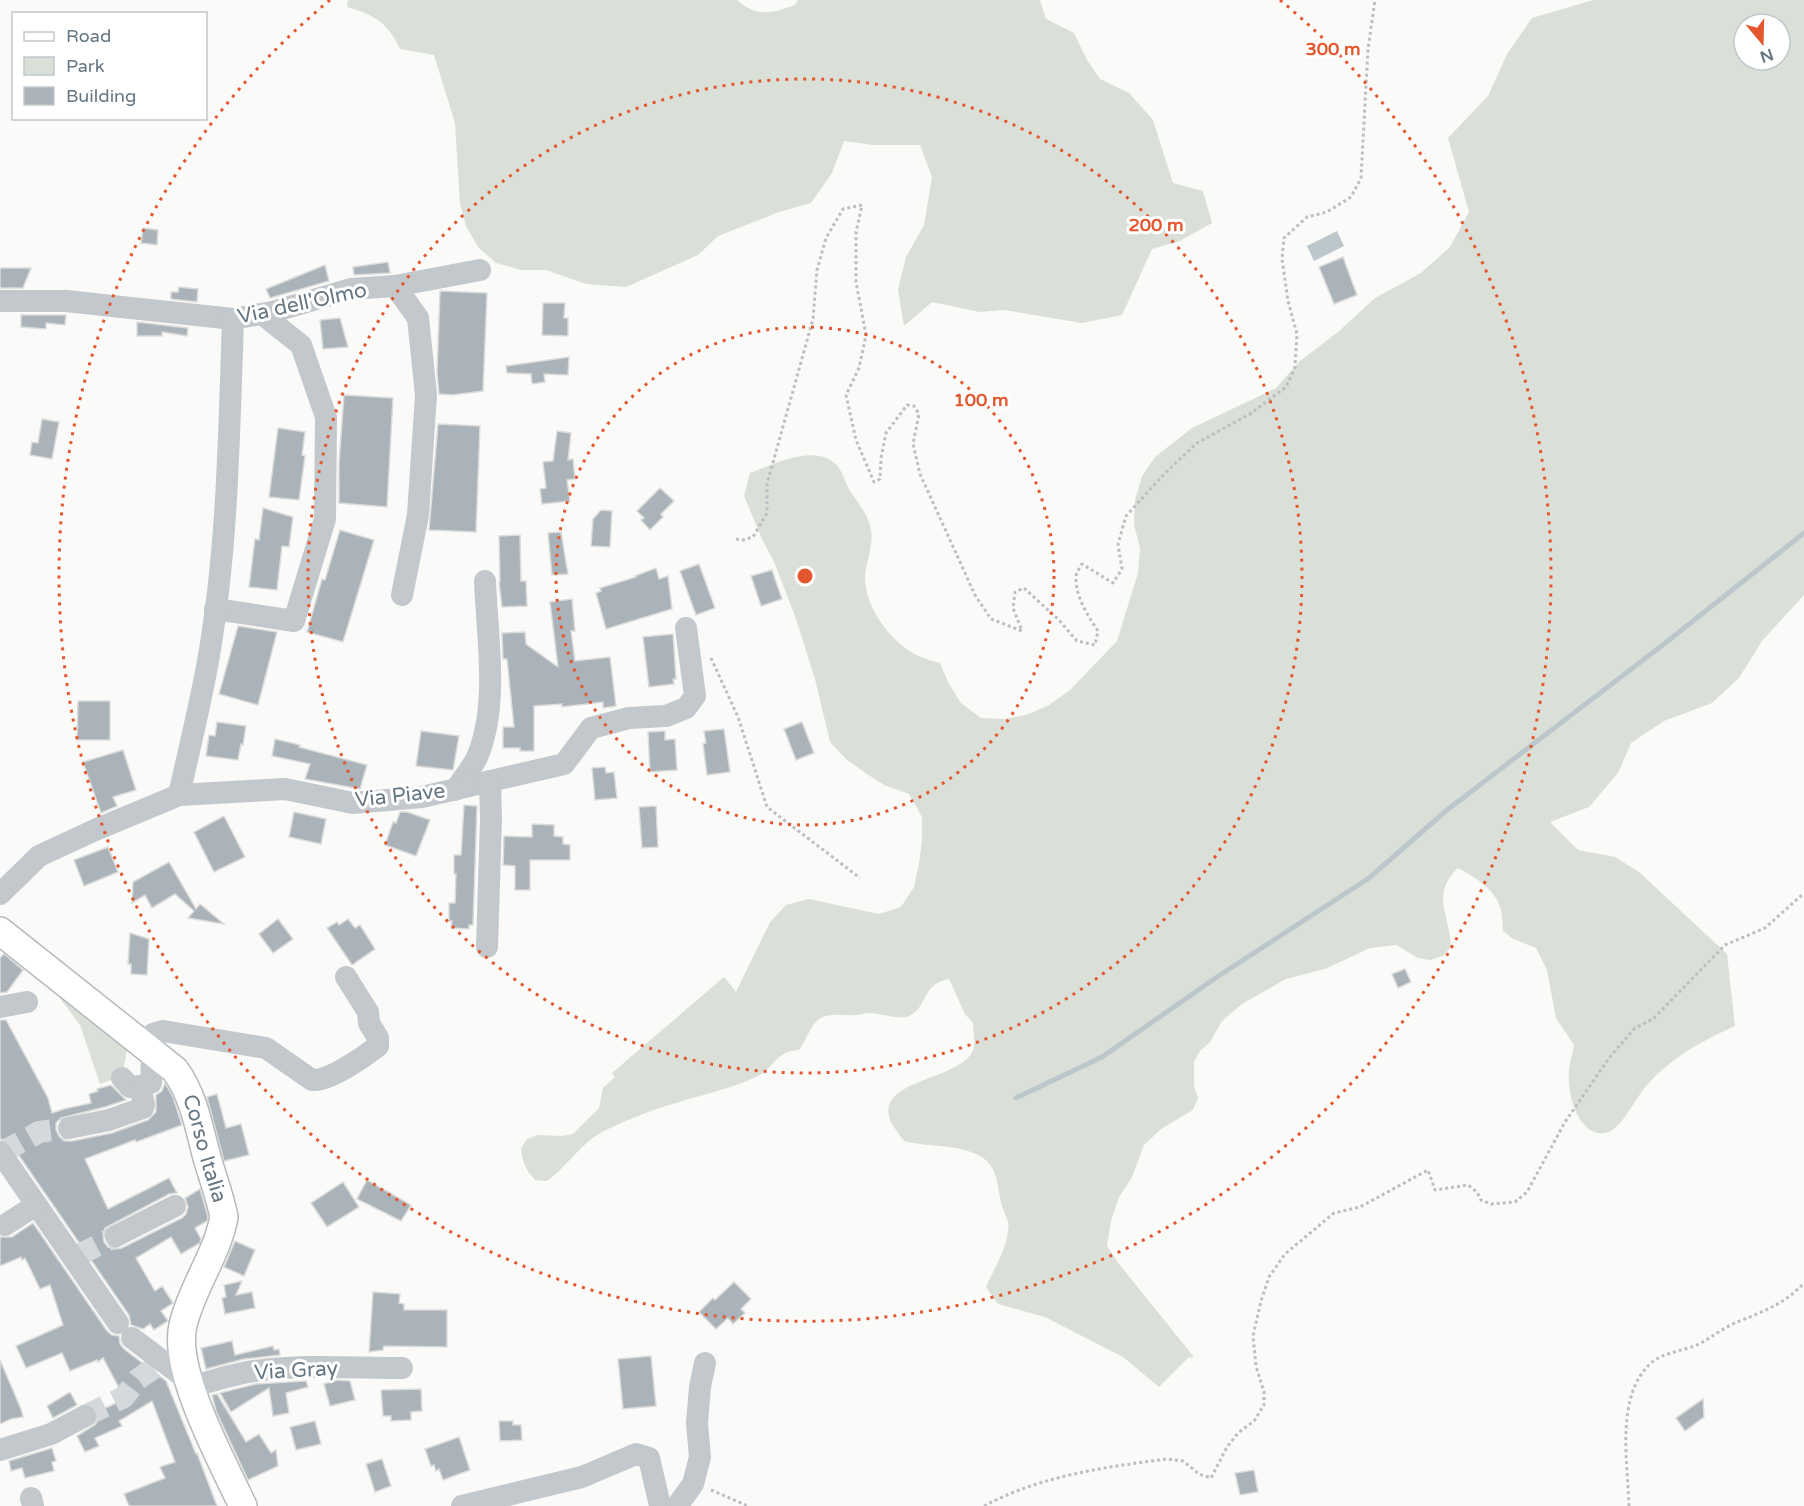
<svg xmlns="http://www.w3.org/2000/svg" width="1804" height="1506" viewBox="0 0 1804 1506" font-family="'Varela Round',sans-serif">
  <rect width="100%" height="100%" fill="#fafaf8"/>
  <g fill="#dadfd7" fill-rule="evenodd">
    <path d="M348,0H737C757,18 773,13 795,5L798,0H1040L1046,19L1074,33L1087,60L1100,79L1129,93L1153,120L1173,183L1203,191L1212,223L1180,241L1152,249L1122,315L1082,323L1004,310L980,312L932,302L904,326L898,290L906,257L924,225L932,177L920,145H873L844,141L832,173L811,203L779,212L718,236L698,255L626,287L586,284L546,270H521L496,263L478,247L466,226L460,203L455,123L434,55L400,49C388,23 375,15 347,7Z"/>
    <path d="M1593,0H1804V595L1762,641L1739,678L1712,703L1664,721L1631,743L1618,773L1589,807L1550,822L1578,850L1615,857L1639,872L1727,954L1735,1026C1702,1041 1672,1057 1648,1084C1635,1098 1627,1120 1611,1131C1606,1134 1599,1134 1594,1132C1575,1124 1567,1090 1569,1072C1569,1063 1573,1053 1574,1045L1556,1018L1547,970L1536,948L1513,939L1503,931C1502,924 1503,914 1500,907C1495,889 1473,876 1458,868C1430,895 1450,915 1451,947L1443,956L1430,960L1418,958L1396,945L1370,948L1325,969L1286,979L1242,1004L1222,1021L1210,1042L1200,1051L1194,1062V1086L1198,1098L1193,1110L1161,1129L1144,1145L1132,1177L1119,1197L1111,1221L1107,1246L1119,1264L1194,1357L1188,1358L1159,1387L1123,1357L1045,1317L998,1304L986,1287C994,1269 1006,1250 1008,1231C1010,1222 1006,1217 1003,1209C997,1191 1000,1167 980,1156C956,1143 930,1148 904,1141C900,1135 894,1128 891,1122C872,1079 961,1081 973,1050C976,1043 973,1031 973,1023L965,1014L949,979C920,984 928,1011 906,1017C895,1019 880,1013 869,1013C864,1013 860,1015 855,1015C843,1016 830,1012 819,1019C810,1026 806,1041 799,1050C776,1051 775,1067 758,1076C729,1090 696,1096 666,1106C646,1112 625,1121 606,1130C582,1141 568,1166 547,1181L535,1180C526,1170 522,1162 521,1148L527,1139L538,1135L561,1136L573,1134L599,1108L603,1088L615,1077L612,1073L724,977L736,992L770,922L786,905L809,899L879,914L901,907L914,887L919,864L922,840V817L909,794L884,785L867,774L847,760L830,742L815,679L795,616L774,562L763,541L744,496L750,473C775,464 819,441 839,468C843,474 845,482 849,489C857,502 868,514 871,529C874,546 865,563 865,579C866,610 892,643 918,656C925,659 933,661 940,663L949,684L961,703L981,718L1005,719L1029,714L1049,705L1070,690L1117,641L1138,573L1140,548L1134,525L1135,500L1142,476L1155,457L1192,428L1276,388L1300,361L1338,332L1375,298L1421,273L1450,247L1469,212L1448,138L1488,96L1507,54L1532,18ZM1744,24H1780V60H1744Z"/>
    <path d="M58,990L128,1045L122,1076L100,1084L80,1025L56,993Z"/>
  </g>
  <path fill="#bbc7cb" d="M1337,231L1344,246L1314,261L1307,246Z"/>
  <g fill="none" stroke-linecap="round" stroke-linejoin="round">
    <path stroke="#bbc7cb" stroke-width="5" d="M1016,1098L1102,1057L1217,977L1369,878L1447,810L1664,644L1804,533"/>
  </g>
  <g fill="#aab3b9" stroke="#dcdcda" stroke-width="1.5">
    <path d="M143,228L158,230L157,245L141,243Z"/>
    <path d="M1343,257L1357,295L1334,304L1319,267Z"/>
    <path d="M388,262L390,273L354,275L353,267Z"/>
    <path d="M325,265L329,281L270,298L266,289Z"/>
    <path d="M0,268H31L23,288H0Z"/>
    <path d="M179,287L198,289L197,302L171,299V292H178Z"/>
    <path d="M440,291L487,293L483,391L452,395L439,394L437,373Z"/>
    <path d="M543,303H565L564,318H568V336L542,335Z"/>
    <path d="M21,315H66L65,325L46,323V329L21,327Z"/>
    <path d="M340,318L348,347L323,349L320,320Z"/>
    <path d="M137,322L188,328L187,336L162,332V336H137Z"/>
    <path d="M569,357L568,375L544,374L545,382L532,384L531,374L507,373L506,366Z"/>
    <path d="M344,395L393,398L387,507L339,503V463Z"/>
    <path d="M42,419L59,422L52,459L30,455L32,442L38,443Z"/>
    <path d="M438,424L480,426L476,532L429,530Z"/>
    <path d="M278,428L305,432L302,455L305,456L299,500L269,497Z"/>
    <path d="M557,431L571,433L568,460L573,459L575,479L567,480L570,501L542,504L540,489L546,488L543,462L553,461Z"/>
    <path d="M660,488L674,501L661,514L663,517L650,530L641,520L644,518L637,511Z"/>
    <path d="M263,508L293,517L289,547L282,546L277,590L249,587L255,539L259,540Z"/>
    <path d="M601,510L612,511L610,547L591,546L593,519Z"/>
    <path d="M340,530L374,540L343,642L307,632L322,579L325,580Z"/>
    <path d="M561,532L568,574L552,575L548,533Z"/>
    <path d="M520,535L521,581H526L527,606L502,607L499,582H500L499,536Z"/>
    <path d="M699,564L715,608L696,615L680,571Z"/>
    <path d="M656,568L659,579L668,576L672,609L606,629L596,593L601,591L600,588L636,577L635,576Z"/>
    <path d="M772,570L782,599L761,606L751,576Z"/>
    <path d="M572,599L575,631H571L575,661L610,657L616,706L603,708V702L562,707V704L534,706V751H520V748H503V727H514L507,659H503L502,633L525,632L526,644L558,667L550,602Z"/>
    <path d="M238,626L277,632L258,705L219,694Z"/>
    <path d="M673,634L676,679H673L674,684L649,687L643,637Z"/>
    <path d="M78,701H110V740H77Z"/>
    <path d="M217,722L246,726L243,745L241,744L238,760L206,756L209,735L215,736Z"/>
    <path d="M802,722L814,753L796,760L784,729Z"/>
    <path d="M724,729L730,772L707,775L703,744L706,743L704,731Z"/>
    <path d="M421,731L459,736L453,770L416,766Z"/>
    <path d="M665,731V740L675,739L677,770L650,772L648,732Z"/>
    <path d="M275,739L300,745L299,747L367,765L360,789L305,779L310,764L272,756Z"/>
    <path d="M123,750L136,790L113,797L117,806L101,813L83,762Z"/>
    <path d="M605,767L606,773L614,772L617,798L595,800L592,768Z"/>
    <path d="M464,805L477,806L473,925H469V929L451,928L452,921H449V903H455L456,874H454V855H461Z"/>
    <path d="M656,806L658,847L642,848L639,807Z"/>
    <path d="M294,812L326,819L321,844L289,837Z"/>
    <path d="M400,812H407L430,820L416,856L385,845L393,822L396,823Z"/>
    <path d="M224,816L245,857L214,872L194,832Z"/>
    <path d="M532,824L554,825V836L563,837V844L570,845V860H530V890H515V866L503,865L504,836L532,837Z"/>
    <path d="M108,847L118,872L84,886L74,860Z"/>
    <path d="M169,862L196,909L200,904L224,924L188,918L194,911L175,894L152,908L145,895L132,903L133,882Z"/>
    <path d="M278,919L293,939L273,953L259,934Z"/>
    <path d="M348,919L355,928L360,925L375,949L352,965L327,928L337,922L339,925Z"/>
    <path d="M130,933L149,939L147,975L131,974V964H128Z"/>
    <path d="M4,954L23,970L7,992L0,993V958Z"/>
    <path d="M1405,969L1411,982L1398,988L1392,974Z"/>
    <path d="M0,1020H6L48,1098L52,1113L64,1109L91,1103L89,1094L98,1091L97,1089L111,1085L126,1100L105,1107L61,1118L56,1123V1130L59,1136L64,1141H72L112,1133L148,1120L156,1112V1095L162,1091L165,1083L173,1097L182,1125L136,1142L135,1140L85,1159L108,1209L169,1178L177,1193L169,1194L105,1228L103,1235L104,1242L108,1247L115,1249L122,1248L182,1218L186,1214L188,1207L185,1198L200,1189L208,1217L207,1221L195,1228L201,1239L200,1243L181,1254L171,1237L136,1258L155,1291L162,1286L173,1303L161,1311L168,1321L154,1330L150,1324L143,1329L131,1325L129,1315L11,1144L6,1140L0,1139Z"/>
    <path d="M217,1094L226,1128L241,1124L249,1155L224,1161L207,1097Z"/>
    <path d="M367,1180L411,1205L401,1221L357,1199Z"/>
    <path d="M343,1182L359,1207L327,1227L311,1203Z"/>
    <path d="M33,1223L107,1331L112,1335L119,1336L120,1344L124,1349L166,1381L196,1454L197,1453L217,1506H129L124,1494L165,1478L160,1467L175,1462L152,1401L119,1421L122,1426L95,1438L99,1446L85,1452L77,1436L96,1424L98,1417L97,1412L125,1399L103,1358L98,1362L97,1360L70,1371L62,1353L26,1368L16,1346L63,1325L50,1285L40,1289L25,1258L22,1260L21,1257L0,1266V1237H12Z"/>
    <path d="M235,1241L255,1250L244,1276L224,1267Z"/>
    <path d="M242,1281L236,1295L252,1292L255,1308L225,1314L222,1298L226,1297L224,1285Z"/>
    <path d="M734,1282L751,1299L741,1309L745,1313L733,1324L728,1318L716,1329L699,1312L713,1298L715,1300Z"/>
    <path d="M373,1292L400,1294L399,1303L404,1304V1310H447V1347L384,1346L383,1350L369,1352Z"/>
    <path d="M232,1341L235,1355L273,1346L274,1350L279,1349L280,1355L244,1359L206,1369L201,1348Z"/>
    <path d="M651,1356L656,1406L623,1409L618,1359Z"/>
    <path d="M0,1360L21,1409L23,1417L11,1419L0,1424Z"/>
    <path d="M336,1380L350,1381L355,1400L330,1406L324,1384Z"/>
    <path d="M306,1381L308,1387L286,1393L289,1413L273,1416L269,1388L231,1412L220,1393L256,1384Z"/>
    <path d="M421,1389L422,1411L411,1412V1420L391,1421V1416H383L381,1390Z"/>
    <path d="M70,1392L77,1405L53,1418L47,1406Z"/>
    <path d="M217,1394L246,1442L259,1434L271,1453L276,1450L278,1466L248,1480L216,1411L212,1395Z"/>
    <path d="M1703,1399L1704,1417L1685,1431L1676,1418Z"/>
    <path d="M315,1421L321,1444L296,1450L290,1427Z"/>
    <path d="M499,1421H513V1425H521L522,1440L500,1441Z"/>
    <path d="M459,1437L470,1470L443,1480L439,1469L436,1471L434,1465L431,1466L425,1449Z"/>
    <path d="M52,1448L56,1461L52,1462L54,1471L25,1478L22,1468L11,1471L9,1461Z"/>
    <path d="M382,1459L391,1486L375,1492L366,1464Z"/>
    <path d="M1254,1470L1258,1492L1240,1495L1235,1473Z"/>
  </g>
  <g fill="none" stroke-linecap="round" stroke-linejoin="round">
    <g stroke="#d5d9db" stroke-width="22" stroke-dasharray="22 11" stroke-linecap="butt">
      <path d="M1,1153L39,1132L69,1128"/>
      <path d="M77,1256L116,1236"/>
      <path d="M85,1416L124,1397L138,1379L154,1368"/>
    </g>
    <defs>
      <g id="major">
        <path id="s1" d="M0,931L175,1070C194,1096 199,1128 207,1158C213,1178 220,1197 224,1217C217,1255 192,1287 183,1325C172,1371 223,1463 243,1506"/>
      </g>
    </defs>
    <use href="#major" stroke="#b5babe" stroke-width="30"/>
    <g stroke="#bbbfc2" stroke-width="3" stroke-dasharray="3 3" stroke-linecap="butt">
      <path d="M736,539L743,540L753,537L767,513V484L813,319L817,270L826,238L843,209L862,205L856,233V282L866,335L859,368L846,395L856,440L874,482L880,479L881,458L886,433L907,405L914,406L919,414L913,444L920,474L975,595L991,619L1022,631L1013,608L1015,592L1024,588L1058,619L1077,641L1095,645L1098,631C1088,616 1075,596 1076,577C1076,573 1079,569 1082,564L1113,583L1122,569L1118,544L1126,516L1165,473L1197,443L1250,414L1286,387L1295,367L1297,334L1288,301L1282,259L1284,238L1307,217L1327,212L1351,197L1361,178L1368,49L1375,0"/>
      <path d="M711,658L738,717L767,807L860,878"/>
      <path d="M711,1490L748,1506"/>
      <path d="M984,1506C1040,1476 1104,1467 1167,1459L1183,1461L1199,1474L1211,1478L1227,1447L1238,1433L1254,1421L1264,1405V1392L1256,1366L1253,1336L1261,1301L1269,1277L1285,1254L1334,1213L1360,1207L1428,1170L1435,1190L1468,1185L1477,1192L1481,1200L1491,1204L1515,1202L1527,1192L1565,1122L1609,1058L1634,1029L1654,1018L1725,945L1765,928L1804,893"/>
      <path d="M1629,1506C1628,1464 1615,1397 1650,1364C1661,1353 1682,1351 1697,1345C1711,1338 1723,1328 1737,1322C1762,1312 1785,1304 1804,1283"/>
    </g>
    <g stroke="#c3c8cc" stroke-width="22">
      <path d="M395,286L480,270"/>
      <path d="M0,301H66L233,319L272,312L351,289L395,286L418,318L426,395L418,515L402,595"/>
      <path d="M215,609L294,621L325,519L326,417L301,345L262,314"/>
      <path d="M455,790C463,779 473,767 478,755C499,703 487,636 485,581"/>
      <path d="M179,795C189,750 200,706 208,661C228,548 229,433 233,319"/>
      <path d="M0,894L39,856L95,830L179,795L285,789L353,803L422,797L564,764L591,728L629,718L666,716L686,708L695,696L686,628"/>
      <path d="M487,947L491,820L490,781"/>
      <path d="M0,1007L27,1002"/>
      <path d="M122,1078L130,1087L140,1086"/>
      <path d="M69,1128L109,1120L143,1108L144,1105L140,1086L151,1083L153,1034L163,1031L266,1048L312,1080C328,1082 364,1057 378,1046V1038L369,1023L368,1012L346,977"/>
      <path d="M0,1152L118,1323"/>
      <path d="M5,1225L36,1205"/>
      <path d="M116,1236L175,1206"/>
      <path d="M132,1338L189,1381"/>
      <path d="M191,1387C212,1381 233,1374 254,1371C303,1364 353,1368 402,1368"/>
      <path d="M0,1450L51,1434L85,1416"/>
      <path d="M31,1498L33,1506"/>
      <path d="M462,1506L582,1477L636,1454L649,1458L660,1506"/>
      <path d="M677,1506L693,1484L700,1457L697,1423L700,1387L705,1363"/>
    </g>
    <use href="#major" stroke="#fff" stroke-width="27"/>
  </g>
  <g fill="none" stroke="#e4572e" stroke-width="3" stroke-dasharray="3 6">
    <circle cx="805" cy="576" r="249"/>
    <circle cx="805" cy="576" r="497"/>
    <path d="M1280 0A746 746 0 1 1 330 0"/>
  </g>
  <g text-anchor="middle" stroke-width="6" stroke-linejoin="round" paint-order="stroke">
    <g font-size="21" fill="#657683" stroke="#fff">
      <text transform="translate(302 303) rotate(-12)" y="7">Via dell'Olmo</text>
      <text transform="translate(400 795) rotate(-6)" y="7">Via Piave</text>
      <text dy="7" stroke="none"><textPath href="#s1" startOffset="308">Corso Italia</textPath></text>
      <text transform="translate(296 1370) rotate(-3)" y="7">Via Gray</text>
    </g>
  </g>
  <circle cx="805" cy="576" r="9" fill="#e4572e" stroke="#fff" stroke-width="3"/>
  <g font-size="18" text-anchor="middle" font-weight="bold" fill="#e4572e" stroke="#fff" stroke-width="6" stroke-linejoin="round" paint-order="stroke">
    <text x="1333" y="55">300 m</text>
    <text x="1156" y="231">200 m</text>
    <text x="981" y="406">100 m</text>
  </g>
  <rect x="12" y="12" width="195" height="108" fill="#ffffff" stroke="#c1c8cd" stroke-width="1.5"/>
  <rect x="24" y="32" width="30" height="9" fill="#ffffff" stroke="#c1c8cd" stroke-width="1.5"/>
  <text x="66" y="42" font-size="18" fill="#657683">Road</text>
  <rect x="24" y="57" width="30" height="18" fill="#dadfd7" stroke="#c1c8cd" stroke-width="1.5"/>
  <text x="66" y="72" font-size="18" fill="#657683">Park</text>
  <rect x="24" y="87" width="30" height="18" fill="#aab3b9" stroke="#c1c8cd" stroke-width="1.5"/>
  <text x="66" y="102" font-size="18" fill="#657683">Building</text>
  <g transform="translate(1762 42) rotate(161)"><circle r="28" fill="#ffffff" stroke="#c1c8cd" stroke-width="1.5"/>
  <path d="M0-4.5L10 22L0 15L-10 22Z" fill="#e4572e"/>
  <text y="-9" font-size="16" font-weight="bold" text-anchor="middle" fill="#657683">N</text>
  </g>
</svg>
